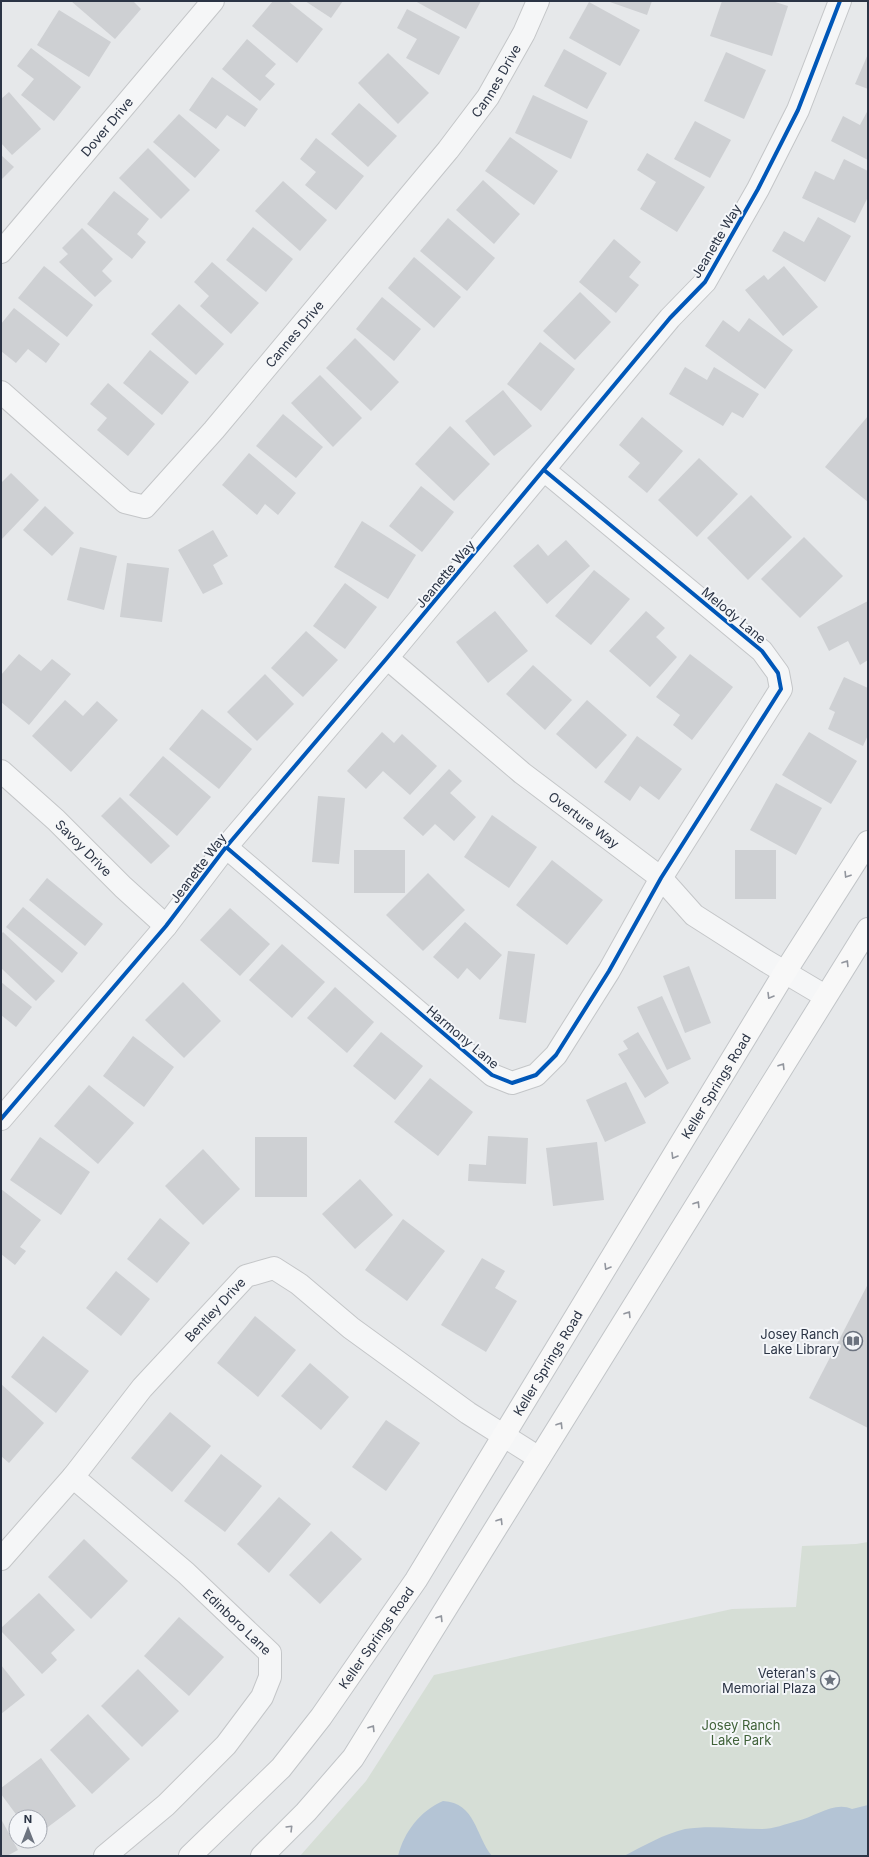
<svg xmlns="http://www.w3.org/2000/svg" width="869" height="1857" viewBox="0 0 869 1857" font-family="Inter,sans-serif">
  <rect width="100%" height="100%" fill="#e6e8ea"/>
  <path fill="#d6ded6" d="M868,1542V1856H300L366,1781L434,1675L732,1609L796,1607L802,1546L856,1544Z"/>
  <g fill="#b4c4d5">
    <path d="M443,1801C476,1803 475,1835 492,1856H398C404,1832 420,1811 443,1801Z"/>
    <path d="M868,1805V1856H624C643,1846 664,1834 685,1829C711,1825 736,1829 762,1829C773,1829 786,1824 797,1821C815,1817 834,1801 852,1809Z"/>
  </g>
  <g fill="#ced0d3">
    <path d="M71,1H133L141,9L115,39Z"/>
    <path d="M273,1H288L323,29L297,63L252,26Z"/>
    <path d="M305,1H343L331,18Z"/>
    <path d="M415,1H481L466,29Z"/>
    <path d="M607,1H652L647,15Z"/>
    <path d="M722,1H772L788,6L772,56L710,36Z"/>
    <path d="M589,2L640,30L620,66L569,38Z"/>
    <path d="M407,9L460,37L439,75L406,58L417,39L397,28Z"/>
    <path d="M59,10L111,42L89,77L37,45Z"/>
    <path d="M247,39L276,64L265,76L275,84L260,101L222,69Z"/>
    <path d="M31,48L81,87L54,121L21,95L34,79L17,66Z"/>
    <path d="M564,49L607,73L587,109L544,86Z"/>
    <path d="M726,52L766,70L744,119L704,101Z"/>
    <path d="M388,53L429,93L398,124L358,83Z"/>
    <path d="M868,54V89L855,84Z"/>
    <path d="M212,77L258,109L245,127L227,115L216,129L189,110Z"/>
    <path d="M9,92L41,129L12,155L1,143V99Z"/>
    <path d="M533,95L588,121L571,159L515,133Z"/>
    <path d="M359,103L397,136L368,167L331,134Z"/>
    <path d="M868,110V160L831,141L843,116L860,125Z"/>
    <path d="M179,114L220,150L195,178L153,142Z"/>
    <path d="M695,121L731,140L710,178L674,159Z"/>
    <path d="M510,137L558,171L534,205L485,171Z"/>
    <path d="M316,138L364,176L336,210L305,185L316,172L300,159Z"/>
    <path d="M148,148L190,190L161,219L119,178Z"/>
    <path d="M647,153L705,187L677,232L640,209L656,182L637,170Z"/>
    <path d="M1,155L14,167L1,180Z"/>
    <path d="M844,159L868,171V197L855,223L802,198L815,171L834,180Z"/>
    <path d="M483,180L520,214L494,244L456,210Z"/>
    <path d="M283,181L327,220L300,251L255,211Z"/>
    <path d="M114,191L149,219L137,234L146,242L132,259L87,224Z"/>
    <path d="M818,217L851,236L825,282L772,251L784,231L804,242Z"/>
    <path d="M448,218L495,258L467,291L420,251Z"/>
    <path d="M253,227L293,259L266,292L226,260Z"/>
    <path d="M82,228L113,259L102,271L112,281L95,297L59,262L68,254L62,248Z"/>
    <path d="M614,239L641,262L629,277L639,285L616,313L579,282Z"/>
    <path d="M414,257L461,297L434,328L388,288Z"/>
    <path d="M212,262L259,303L231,334L200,306L209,296L194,282Z"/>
    <path d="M44,266L93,305L67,337L18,298Z"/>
    <path d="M784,266L818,307L783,336L745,290L764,275L768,280Z"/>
    <path d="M580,292L611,322L575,360L543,331Z"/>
    <path d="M382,297L421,329L394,361L356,329Z"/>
    <path d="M179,304L224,344L196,375L151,334Z"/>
    <path d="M14,308L60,344L46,363L28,349L16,363L1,351V324Z"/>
    <path d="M749,318L793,350L765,389L705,346L723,320L739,332Z"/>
    <path d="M355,338L399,382L371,411L326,368Z"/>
    <path d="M540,342L575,369L541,411L507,384Z"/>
    <path d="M150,350L189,382L162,415L123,383Z"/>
    <path d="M685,367L707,380L714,367L759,394L743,418L732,412L723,426L669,394Z"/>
    <path d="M320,375L362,418L333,447L291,403Z"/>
    <path d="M108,383L155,424L128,456L97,430L107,418L90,404Z"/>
    <path d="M503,390L532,426L494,456L465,421Z"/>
    <path d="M283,414L323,447L296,478L256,446Z"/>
    <path d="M868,416V502L825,467Z"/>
    <path d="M642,417L683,451L647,493L628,477L640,463L619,445Z"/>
    <path d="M450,426L490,464L454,501L415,464Z"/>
    <path d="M249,453L296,493L278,515L265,504L257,515L222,485Z"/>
    <path d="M699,458L738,494L697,537L658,500Z"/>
    <path d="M11,473L39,500L1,540V483Z"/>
    <path d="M421,486L454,512L422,552L389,526Z"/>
    <path d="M751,495L792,537L748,580L707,538Z"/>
    <path d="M45,506L74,533L52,556L23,530Z"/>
    <path d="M362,521L416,555L388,599L334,567Z"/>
    <path d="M213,530L228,556L213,565L223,584L203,594L178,550Z"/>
    <path d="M804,537L843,576L800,618L761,579Z"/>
    <path d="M566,540L590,566L547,604L513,566L538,544L548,556Z"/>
    <path d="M80,547L117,556L104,610L67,600Z"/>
    <path d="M127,563L169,568L162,622L120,617Z"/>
    <path d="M594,570L630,599L591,645L555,616Z"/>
    <path d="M345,583L377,607L345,649L313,626Z"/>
    <path d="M868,601V660L860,665L848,641L829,651L817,627Z"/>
    <path d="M495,611L528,651L488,683L456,642Z"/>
    <path d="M646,611L665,628L656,637L677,657L650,687L609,651Z"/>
    <path d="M306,631L338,660L303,697L271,668Z"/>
    <path d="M19,654L41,671L52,659L71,674L29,725L1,702V675Z"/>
    <path d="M690,654L733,687L692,740L673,725L680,715L656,697Z"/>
    <path d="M533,665L572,700L545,730L506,694Z"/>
    <path d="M265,674L294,704L257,741L227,712Z"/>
    <path d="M844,677L868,688V735L863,746L828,729L835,712L829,709Z"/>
    <path d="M65,700L83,716L97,701L118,720L71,772L32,736Z"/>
    <path d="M587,700L627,735L596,769L556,734Z"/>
    <path d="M202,709L252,749L219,789L169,749Z"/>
    <path d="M382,732L394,743L402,734L437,766L410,795L383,771L366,789L347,771Z"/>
    <path d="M809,732L857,761L831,804L782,775Z"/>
    <path d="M637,736L682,769L659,800L640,786L630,801L604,782Z"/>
    <path d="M163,756L211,797L177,836L129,795Z"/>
    <path d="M449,769L462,781L450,793L476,817L454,841L435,824L423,836L403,818Z"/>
    <path d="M776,783L822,808L796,855L750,830Z"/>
    <path d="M318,796L345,798L339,864L312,862Z"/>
    <path d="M120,797L170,846L151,864L101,816Z"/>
    <path d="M492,815L537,847L509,888L464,857Z"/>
    <rect x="354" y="850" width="51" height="43"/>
    <rect x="735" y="850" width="41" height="49"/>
    <path d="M552,860L603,900L567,945L516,905Z"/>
    <path d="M428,873L465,910L423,951L386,915Z"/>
    <path d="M47,878L103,924L85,946L29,900Z"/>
    <path d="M23,907L78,953L62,973L6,927Z"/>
    <path d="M230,908L270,944L240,976L200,940Z"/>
    <path d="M465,922L502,955L480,980L467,968L458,979L433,957Z"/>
    <path d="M3,932L55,981L36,1001L1,968V934Z"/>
    <path d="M282,944L325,982L292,1018L249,980Z"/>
    <path d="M508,951L535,954L526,1023L499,1019Z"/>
    <path d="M689,966L711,1023L685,1033L663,976Z"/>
    <path d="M1,982L32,1007L16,1027L1,1015Z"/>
    <path d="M183,982L221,1021L184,1058L145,1020Z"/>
    <path d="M335,987L374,1022L347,1053L307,1018Z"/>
    <path d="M662,996L691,1059L667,1070L637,1007Z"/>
    <path d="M381,1032L423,1066L395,1100L353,1066Z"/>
    <path d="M638,1032L669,1083L645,1098L618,1054L628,1049L623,1041Z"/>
    <path d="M133,1036L174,1067L144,1107L103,1076Z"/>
    <path d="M430,1078L473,1112L438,1156L394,1122Z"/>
    <path d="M626,1082L646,1123L605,1142L586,1100Z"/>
    <path d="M89,1085L134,1123L98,1164L54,1126Z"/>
    <path d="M488,1136L528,1138L526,1184L468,1181L469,1164L486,1165Z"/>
    <path d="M40,1137L90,1172L61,1215L10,1180Z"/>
    <rect x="255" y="1137" width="52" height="60"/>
    <path d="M597,1142L604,1200L553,1206L546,1148Z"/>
    <path d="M203,1149L240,1189L203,1225L165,1186Z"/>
    <path d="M360,1179L393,1215L355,1249L322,1214Z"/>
    <path d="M1,1189L41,1220L20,1247L26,1251L15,1265L1,1254Z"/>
    <path d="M160,1218L190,1243L157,1283L127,1259Z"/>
    <path d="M403,1219L445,1251L407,1301L365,1270Z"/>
    <path d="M482,1258L505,1271L495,1288L517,1301L486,1352L441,1325Z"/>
    <path d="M116,1271L150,1299L121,1336L86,1308Z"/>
    <path d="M868,1284V1428L809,1398Z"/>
    <path d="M255,1316L296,1350L258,1397L217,1363Z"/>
    <path d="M43,1336L89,1371L56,1413L11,1377Z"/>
    <path d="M310,1363L349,1397L321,1430L281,1396Z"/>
    <path d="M1,1384L44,1423L9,1463L1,1456Z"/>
    <path d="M170,1412L211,1446L172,1492L131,1458Z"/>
    <path d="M386,1420L420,1443L386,1491L352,1467Z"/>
    <path d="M221,1454L262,1486L225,1532L184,1501Z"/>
    <path d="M279,1497L311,1524L269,1573L237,1544Z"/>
    <path d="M331,1531L362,1559L320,1604L289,1575Z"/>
    <path d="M84,1539L128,1581L91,1619L48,1577Z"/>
    <path d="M39,1593L75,1630L51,1653L57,1660L42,1674L1,1631V1628Z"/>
    <path d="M179,1617L224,1657L189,1696L144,1656Z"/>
    <path d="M1,1665L25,1695L1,1714Z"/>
    <path d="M138,1669L179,1711L142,1747L101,1706Z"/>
    <path d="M88,1714L130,1759L92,1794L50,1750Z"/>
    <path d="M41,1758L76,1806L40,1833V1817H18L1,1794V1788Z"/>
    <path d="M1,1819L18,1850L7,1856H1Z"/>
  </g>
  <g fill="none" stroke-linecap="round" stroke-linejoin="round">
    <defs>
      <g id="minor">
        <path id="s1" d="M1,252L213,1"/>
        <path id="s2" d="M1,392L125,502L145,507L214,430L448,150L488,97L524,33L538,1"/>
        <path id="s3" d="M387,658L522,773L661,878L694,915L766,961L825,996"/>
        <path id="s4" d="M1,771L56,820L123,887L166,926"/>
        <path d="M226,847L492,1075L512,1083L536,1075L556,1055L609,971L661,878L781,689L778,673L762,651L544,470"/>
        <path d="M1,1119L166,926L226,847L387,658L670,318L705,282L758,189L798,110L840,1"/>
        <path id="s5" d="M73,1477L186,1573L270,1653V1677L262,1697L226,1745L166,1805L105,1856"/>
        <path id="s6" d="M1,1559L73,1477L142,1388L246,1276L274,1268L299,1284L351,1328L468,1413L539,1458"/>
      </g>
      <g id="major">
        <path id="s7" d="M190,1856L281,1768L321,1717L416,1580L785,972L868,842"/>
        <path d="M262,1856L306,1812L353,1758L868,929"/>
      </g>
    </defs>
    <use href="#minor" stroke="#c4c6c8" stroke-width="24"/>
    <use href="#major" stroke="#c2c5c8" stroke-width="24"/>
    <use href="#minor" stroke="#f5f6f7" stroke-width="22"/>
    <use href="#major" stroke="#f8f8f8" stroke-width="22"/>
    <defs>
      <g id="cycleway">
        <path d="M226,847L492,1075L512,1083L536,1075L556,1055L609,971L661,878L781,689L778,673L762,651L544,470"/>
        <path d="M1,1119L166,926L226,847L387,658L670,318L705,282L758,189L798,110L840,1"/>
      </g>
    </defs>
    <use href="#cycleway" stroke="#f4f6f9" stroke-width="6"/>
    <use href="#cycleway" stroke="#0057b8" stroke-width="4"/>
  </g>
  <defs><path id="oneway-chevron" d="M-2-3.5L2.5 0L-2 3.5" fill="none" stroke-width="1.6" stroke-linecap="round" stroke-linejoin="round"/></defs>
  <g stroke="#92969e">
    <use href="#oneway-chevron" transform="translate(847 875) rotate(122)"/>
    <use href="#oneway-chevron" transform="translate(846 963) rotate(-58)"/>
    <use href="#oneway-chevron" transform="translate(770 996) rotate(121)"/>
    <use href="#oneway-chevron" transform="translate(782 1066) rotate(-58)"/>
    <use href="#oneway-chevron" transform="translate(674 1156) rotate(121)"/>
    <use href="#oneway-chevron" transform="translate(697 1204) rotate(-58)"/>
    <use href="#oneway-chevron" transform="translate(607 1267) rotate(121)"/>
    <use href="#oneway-chevron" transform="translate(628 1314) rotate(-58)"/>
    <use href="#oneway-chevron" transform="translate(560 1425) rotate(-58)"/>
    <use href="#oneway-chevron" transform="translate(500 1521) rotate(-58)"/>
    <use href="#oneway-chevron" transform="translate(440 1618) rotate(-58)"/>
    <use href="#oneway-chevron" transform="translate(372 1728) rotate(-58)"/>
    <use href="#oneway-chevron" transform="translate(290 1828) rotate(-45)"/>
  </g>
  <defs>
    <symbol id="library-ring" viewBox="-11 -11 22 22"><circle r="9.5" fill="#f4f6f9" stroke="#6c737f" stroke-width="1.5"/><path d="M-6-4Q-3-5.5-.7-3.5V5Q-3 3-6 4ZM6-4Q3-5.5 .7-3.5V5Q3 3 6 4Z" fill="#6c737f"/></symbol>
    <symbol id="sight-ring" viewBox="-11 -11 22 22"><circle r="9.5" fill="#f4f6f9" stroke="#6c737f" stroke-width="1.5"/><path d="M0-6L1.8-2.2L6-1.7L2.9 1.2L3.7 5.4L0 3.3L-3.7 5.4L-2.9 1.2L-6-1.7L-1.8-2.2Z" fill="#6c737f"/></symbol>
  </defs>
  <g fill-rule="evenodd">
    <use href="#library-ring" x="842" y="1330" width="22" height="22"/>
    <use href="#sight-ring" x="819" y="1669" width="22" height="22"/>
  </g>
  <g text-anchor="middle" stroke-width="4" stroke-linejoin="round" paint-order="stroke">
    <g font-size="13" fill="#2b3445" stroke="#f4f6f9">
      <text dy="5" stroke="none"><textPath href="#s2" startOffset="739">Cannes Drive</textPath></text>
      <text dy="5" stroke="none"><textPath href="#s1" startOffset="164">Dover Drive</textPath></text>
      <text transform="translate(716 241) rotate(-59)" y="5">Jeanette Way</text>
      <text dy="5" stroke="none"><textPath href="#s2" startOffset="415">Cannes Drive</textPath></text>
      <text transform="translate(445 574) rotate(-50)" y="5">Jeanette Way</text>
      <text transform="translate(734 615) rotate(40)" y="5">Melody Lane</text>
      <text dy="5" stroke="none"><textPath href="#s3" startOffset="255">Overture Way</textPath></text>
      <text dy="5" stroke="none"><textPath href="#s4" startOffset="113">Savoy Drive</textPath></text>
      <text transform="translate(198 868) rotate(-53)" y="5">Jeanette Way</text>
      <text transform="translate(463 1037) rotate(40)" y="5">Harmony Lane</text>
      <text dy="5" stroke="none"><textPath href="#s7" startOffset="936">Keller Springs Road</textPath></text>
      <text dy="5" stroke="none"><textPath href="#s6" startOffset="329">Bentley Drive</textPath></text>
      <text dy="5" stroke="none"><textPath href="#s7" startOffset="612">Keller Springs Road</textPath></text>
      <text dy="5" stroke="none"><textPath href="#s5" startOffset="219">Edinboro Lane</textPath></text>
      <text dy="5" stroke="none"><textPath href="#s7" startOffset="288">Keller Springs Road</textPath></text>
    </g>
    <g font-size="13" fill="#2b3445" stroke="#f4f6f9" text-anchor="end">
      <text x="839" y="1339">Josey Ranch<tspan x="839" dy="15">Lake Library</tspan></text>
      <text x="816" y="1678">Veteran's<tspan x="816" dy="15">Memorial Plaza</tspan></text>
    </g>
    <g font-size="13" fill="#3f6138" stroke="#f4f6f9">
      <text x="741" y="1730">Josey Ranch<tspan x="741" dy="15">Lake Park</tspan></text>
    </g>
  </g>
  <rect width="869" height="1857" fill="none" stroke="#2b3445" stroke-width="4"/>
  <g transform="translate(28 1829)"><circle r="19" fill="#f4f6f9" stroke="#a4a8b1"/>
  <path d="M0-3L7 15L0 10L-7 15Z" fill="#6c737f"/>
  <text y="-6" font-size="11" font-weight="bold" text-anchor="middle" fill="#2b3445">N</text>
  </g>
</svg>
